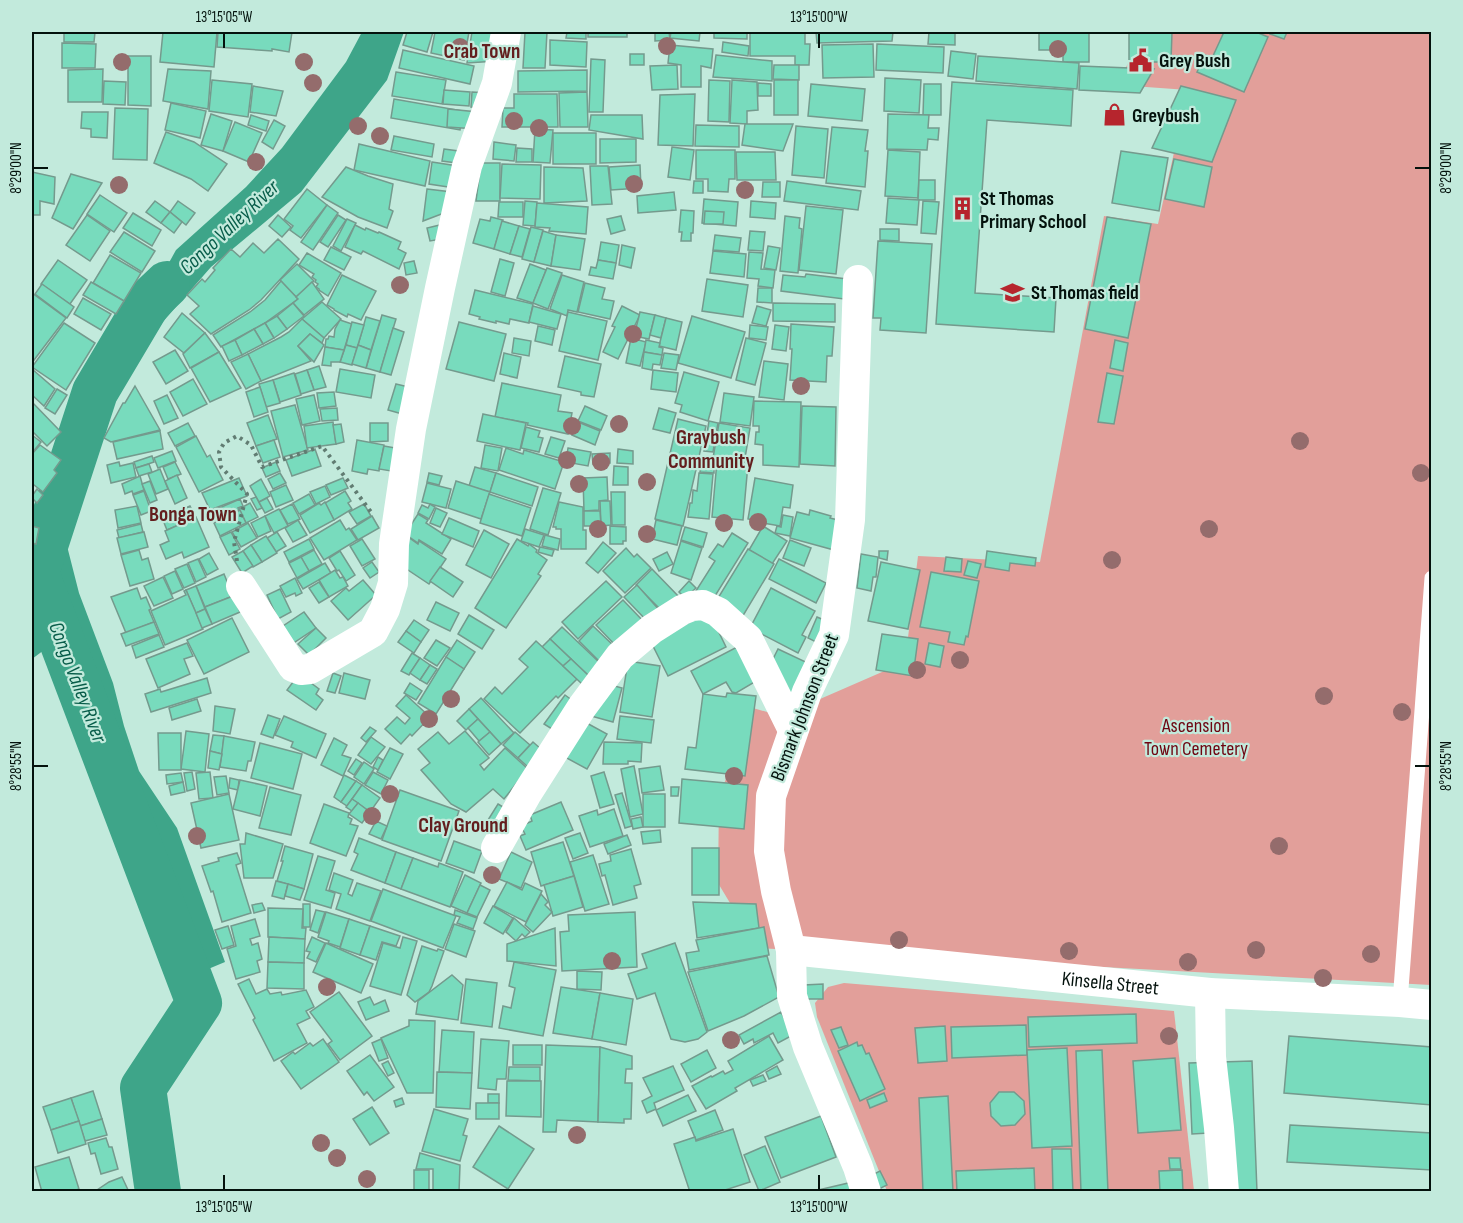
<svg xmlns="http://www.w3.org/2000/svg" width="1463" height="1223" viewBox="0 0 1463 1223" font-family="'Sofia Sans Condensed',sans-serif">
  <rect width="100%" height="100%" fill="#c2eadc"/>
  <g fill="#e29f9a">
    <path d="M1142,32H1431V985L757,948L718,883L719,797L753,708L781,716L905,662L918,556L1040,562L1104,216L1158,224L1188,90L1118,85Z"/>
    <path d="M844,983L1174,1011L1194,1191H887L817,1017L815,1003L828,987Z"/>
  </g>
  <path fill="#3ea589" d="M362,32H404L387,80L301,192L211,267L154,332L132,365L100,403L94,454L66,542L79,593L113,683L124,726L139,771L177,828L225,962L201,972L160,860L99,706L80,648L64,635L32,659V620L44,583L53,535L76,455L108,373L176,250L246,187L282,148L346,62Z"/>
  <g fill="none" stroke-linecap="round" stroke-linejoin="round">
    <path stroke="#3ea589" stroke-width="46" d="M158,1192L143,1088L199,1003L36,573L95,392L149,301L167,284"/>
  </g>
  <g fill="#78dbbd" stroke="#749a8d" stroke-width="1.5">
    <path d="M64,32H95L94,42H64Z"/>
    <path d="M163,32H217L214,67L160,62Z"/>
    <path d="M218,32H292L289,52L272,49V51L217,47Z"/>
    <path d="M407,32H433L427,52L403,45Z"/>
    <path d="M435,32H469L464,60L431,53Z"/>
    <path d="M472,32H503L497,61L467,63Z"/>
    <path d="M525,32H547L545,68H523Z"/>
    <path d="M567,32H586V39L566,38Z"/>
    <rect x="588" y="32" width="39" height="5"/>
    <path d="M655,32H669L670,40L655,41Z"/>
    <path d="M671,32H700L699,41L670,38Z"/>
    <path d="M714,32H747V39L714,38Z"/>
    <path d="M750,32H805V44H810L809,65H795V56H750Z"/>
    <path d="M816,32H893L892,41L817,43Z"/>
    <path d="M929,32H955V45L928,44Z"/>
    <path d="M1039,32H1089V62H1063V50H1039Z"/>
    <path d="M1129,32H1172L1171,62H1129Z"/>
    <path d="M1224,32H1256L1268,37L1244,92L1197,72L1205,55L1212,58Z"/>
    <path d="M1271,32H1287L1284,39L1270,34Z"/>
    <path d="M550,40L587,42L586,67L550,65Z"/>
    <path d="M723,42L749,46L748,56L722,52Z"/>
    <path d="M62,43L96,44L95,68H62Z"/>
    <path d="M873,44L874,77L823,78L822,45Z"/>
    <path d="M877,44L944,47L943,73L876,70Z"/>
    <path d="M670,45L713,49L711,68L701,66V87H681V65L668,63Z"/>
    <path d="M403,50L474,66L470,84L399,68Z"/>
    <path d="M951,51L976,54L973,79L948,76Z"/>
    <rect x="630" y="54" width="14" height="11"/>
    <path d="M716,55L772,61V81L713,77Z"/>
    <path d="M128,56H151V106L128,105Z"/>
    <path d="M978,56L1079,63L1077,89L976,81Z"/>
    <path d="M591,59L605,60L603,112H589Z"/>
    <path d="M677,65L678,89L652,90L650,66Z"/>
    <path d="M774,65H799V80L773,79Z"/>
    <path d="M1080,66L1154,69L1140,93L1079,90Z"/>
    <path d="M103,69L102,102H68V70Z"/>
    <path d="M168,69L211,71L208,109L163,101Z"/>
    <path d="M587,70V91L518,92V71Z"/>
    <path d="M396,72L446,80L442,104L392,96Z"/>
    <path d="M885,78L921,80L919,113L884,111Z"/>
    <path d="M212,80L252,84L248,117L209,111Z"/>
    <path d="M709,80L730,81L729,122L708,121Z"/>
    <path d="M732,80L757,82L758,110L747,111V124L730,123Z"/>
    <rect x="774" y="80" width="24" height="35"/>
    <path d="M104,81L126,82L125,105L103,104Z"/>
    <path d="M952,82L1073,90L1071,126L987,120L975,293L1056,298L1054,332L936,324Z"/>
    <path d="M758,83L771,84V96H758Z"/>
    <path d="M811,84L865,89L862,121L808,116Z"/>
    <path d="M924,84H941V115H923Z"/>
    <path d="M253,86L283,91L276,116L250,112Z"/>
    <path d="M1181,86L1236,100L1212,162L1152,148Z"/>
    <path d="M444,90L470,92L469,106L443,104Z"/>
    <path d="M472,92L487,93L486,108L471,107Z"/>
    <path d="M587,92L588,127H560L559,93Z"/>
    <path d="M514,94H557L558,127H502L503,108H514Z"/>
    <path d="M695,94L693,146L658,145L660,95Z"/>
    <path d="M394,99L463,111L460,130L391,118Z"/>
    <path d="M171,103L206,111L200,138L165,130Z"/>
    <path d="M115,108L148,109L147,160L113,159Z"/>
    <path d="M448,109L478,112L477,129L447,127Z"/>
    <path d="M82,112H108L107,138L91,137V129L81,128Z"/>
    <path d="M211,114L232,121L223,151L201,145Z"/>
    <path d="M888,114L929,115L928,128H939L938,140L928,139L927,150L887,149Z"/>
    <path d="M251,115L269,121L266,131L248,125Z"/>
    <path d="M591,115H642L643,139L589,130Z"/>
    <path d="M274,120L285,126L273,149L262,142Z"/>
    <path d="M235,122L262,133L249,162L223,151Z"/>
    <path d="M745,124H793L783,151L742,145Z"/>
    <path d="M696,125L739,126V147L695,146Z"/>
    <path d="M796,126L828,129L824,178L792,175Z"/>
    <path d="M832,127L868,130L865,151H868L865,187L826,183Z"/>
    <path d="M535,129L553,130L550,163L533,162Z"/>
    <path d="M166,132L194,142L227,164L208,191L191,179L154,163Z"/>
    <rect x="553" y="133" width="43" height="31"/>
    <path d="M394,136L434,144L432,157L391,150Z"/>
    <path d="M600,139H636V162L600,163Z"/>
    <path d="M494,142L516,145L514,161L493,159Z"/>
    <path d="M359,144L430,161L425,186L354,170Z"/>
    <path d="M672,147L694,150L690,180L668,177Z"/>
    <path d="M517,148L532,149V162H516Z"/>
    <path d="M444,149L466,152L464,164L442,161Z"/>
    <path d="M696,150H735V179H729L728,192L708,191V179H696Z"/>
    <path d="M888,150L920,152L918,198L885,196Z"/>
    <path d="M1121,151L1168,158L1159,211L1112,203Z"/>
    <path d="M736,152H775L776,180H737Z"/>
    <path d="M1174,159L1212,167L1204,207L1165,199Z"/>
    <path d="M432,162L464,167L461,189L429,184Z"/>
    <path d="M481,163H500V201H476Z"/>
    <path d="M502,164L541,165L540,199L500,198Z"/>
    <path d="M640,165L641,188L611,190L609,167Z"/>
    <path d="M590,166H608L612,204L592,205Z"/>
    <path d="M346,167L368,176L393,184L389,209L393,211L387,228L358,217L322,197Z"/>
    <path d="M544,167L583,168L587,201L544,203Z"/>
    <path d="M32,172L55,177L54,204L40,201V215H32Z"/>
    <path d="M71,174L102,183L73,229L52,218Z"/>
    <path d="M919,180H935V200H918Z"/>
    <path d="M694,181H703V193H693Z"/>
    <path d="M787,181L861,191L858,210L784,201Z"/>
    <path d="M763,182H780V197H762Z"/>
    <path d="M307,189L327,205L301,238L290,230L293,226L284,219Z"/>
    <path d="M427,189L452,192V210L423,221Z"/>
    <path d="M674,192L676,210L638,213L637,196Z"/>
    <path d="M100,195L127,213L114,232L87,214Z"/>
    <path d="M888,198L919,200L917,225L886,223Z"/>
    <path d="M704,199L738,202L736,226L702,223Z"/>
    <path d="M155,201L170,212L161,223L146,212Z"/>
    <path d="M178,201L195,213L186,225L170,212Z"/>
    <path d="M525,201L537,202L535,226L523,225Z"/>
    <path d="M751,201L776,203L775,219L750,217Z"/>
    <path d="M923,201L939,202L936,234L921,233Z"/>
    <path d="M499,202H523V217H498Z"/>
    <path d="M537,203L588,207L586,234L549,231L550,228L535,227Z"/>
    <path d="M327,205L338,213L313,250L301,242Z"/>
    <path d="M806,206L843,210L836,274L799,270Z"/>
    <path d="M681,210L694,211L693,233H691V241H681L682,232H679Z"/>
    <path d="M705,211L724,212L723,224H704Z"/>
    <path d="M170,212L182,222L174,233L161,223Z"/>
    <path d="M133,213L161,230L152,246L123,228Z"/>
    <path d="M87,215L110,231L90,261L66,245Z"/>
    <path d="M278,215L291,227L282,237L269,226Z"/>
    <path d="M338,215L346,220L328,247L320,242Z"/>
    <path d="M621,216L625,230L611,234L607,219Z"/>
    <path d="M785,216L800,218L799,228L802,229L798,273L780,271Z"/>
    <path d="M491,217L503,220L494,249L473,243L480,219L490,221Z"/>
    <path d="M1107,217L1151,224L1128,338L1085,329Z"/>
    <path d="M347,219L356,223L341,251L333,246Z"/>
    <path d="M502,221L519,226L510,254L494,249Z"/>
    <path d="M444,224L447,238L430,241L427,228Z"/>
    <path d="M355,225L365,230L366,228L378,233L379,232L401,242L398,249L406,253L399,269L363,251L361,254L345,247Z"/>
    <path d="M519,226L530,229L522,257L510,254Z"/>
    <path d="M531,227L543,230L534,262L522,259Z"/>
    <path d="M880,229H899V241L880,240Z"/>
    <path d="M543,231L556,235L551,266L534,262Z"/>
    <path d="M750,231L765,232L763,251L748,250Z"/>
    <path d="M124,232L155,251L142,272L110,252Z"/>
    <path d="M556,235L585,239L580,270L551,266Z"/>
    <path d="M715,235L741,238L739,252L713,250Z"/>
    <path d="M278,239L299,259L261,300L249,310L211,334L190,314L199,306L187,295L202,279L205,282L215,270L213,268L231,249L240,257L253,243L264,253Z"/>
    <path d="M878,241L932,244L926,333L880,330L881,318H873Z"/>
    <path d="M601,242L619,245L616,263L598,260Z"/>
    <path d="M622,245L635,248L631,268L619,265Z"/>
    <path d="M768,246L780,248L776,270L764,268Z"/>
    <path d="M331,247L351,257L344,270L324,260Z"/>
    <path d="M713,251L746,254L744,277L710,273Z"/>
    <path d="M749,252L763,253L761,269L775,270L773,288L758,286L759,279L747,278Z"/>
    <path d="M307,253L341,273L328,296L319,290V289L316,287L318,284L315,282L316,280L312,277L314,274L299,265Z"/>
    <path d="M110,255L141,273L124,301L93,283Z"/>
    <path d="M500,259L514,263L505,296L491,292Z"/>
    <path d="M58,260L87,280L70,304L41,284Z"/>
    <path d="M598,260L616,263L613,279L589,275L591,267L596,268Z"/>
    <path d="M414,261L417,273L406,275L404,263Z"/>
    <path d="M297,264L314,281L296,297L280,280Z"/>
    <path d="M530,264L546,270L533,303L517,298Z"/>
    <path d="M547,268L562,273L548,309L533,303Z"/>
    <path d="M806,274L847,279L844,299L781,291L783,275L805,277Z"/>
    <path d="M342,275L376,291L361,320L348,314L347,317L334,310V309L327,305Z"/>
    <path d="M562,275L584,282L577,312L568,310L567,316L550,309Z"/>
    <path d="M707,279L748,285L743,317L702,311Z"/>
    <path d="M281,281L298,299L265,323L221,347L213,335L250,312L265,300Z"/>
    <path d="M91,282L124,301L116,314L83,295Z"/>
    <path d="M312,282L324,299L304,315L293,303L298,299L296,297Z"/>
    <path d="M585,283L605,288L602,299L614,301L610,319L578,312Z"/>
    <path d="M42,284L74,307L67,318L35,294Z"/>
    <path d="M758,288H772V303L757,302Z"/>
    <path d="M475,290L533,304L529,323L510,319L509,324L496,321V323L479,319L480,317L469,314Z"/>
    <path d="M32,293L66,318L34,360L32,358Z"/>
    <path d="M83,298L111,314L101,330L74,314Z"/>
    <path d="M322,302L341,319L324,338L302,319Z"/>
    <path d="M293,303L304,316L287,329L277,316Z"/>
    <path d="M773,303L835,304V322L773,321Z"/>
    <path d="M533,306L561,314L557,329L529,322Z"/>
    <path d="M622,306L640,315L618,359L603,352L615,327L612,326Z"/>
    <path d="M757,306L771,310L766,326L752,323Z"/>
    <path d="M568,312L607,321L598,360L559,351Z"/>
    <path d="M640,312L655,315L649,339L634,336Z"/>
    <path d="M182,313L205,333L184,353L164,337Z"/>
    <path d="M382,315L396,319L380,372L366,368Z"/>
    <path d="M655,315L666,318L661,338L650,335Z"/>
    <path d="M277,316L287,329L274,338L265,323Z"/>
    <path d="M692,316L745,332L731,378L678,363Z"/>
    <path d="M366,317L380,321L371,350L358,345Z"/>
    <path d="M666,318L682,322L676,350L659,346Z"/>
    <path d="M302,319L324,338L322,343L310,334L298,346L311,361L261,381L248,354L281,337L289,332Z"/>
    <path d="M340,320L352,324L344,350L325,347L326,339H328L329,336L334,337L335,329Z"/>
    <path d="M352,322L364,325L357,348L346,345Z"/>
    <path d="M459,322L506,334L494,381L446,369Z"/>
    <path d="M64,323L95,343L66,390L32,367Z"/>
    <path d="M265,323L274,338L263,344L254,329Z"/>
    <path d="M791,324L834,327L832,356H827L826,382L790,380L792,349H790Z"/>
    <path d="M750,325L768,327L766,340L749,338Z"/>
    <path d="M775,325L789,327L786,351L772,349Z"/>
    <path d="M538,326L555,330L552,345L535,341Z"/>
    <path d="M393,328L404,332L391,375L380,372Z"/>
    <path d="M254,329L263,344L242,355L235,340Z"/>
    <path d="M205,333L219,352L190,368L183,354Z"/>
    <path d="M310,334L324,345L314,362L298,346Z"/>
    <path d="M514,338L531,341L529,356L512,353Z"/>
    <path d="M631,338L646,342L640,366L626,363Z"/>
    <path d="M746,338L766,343L755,385L736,380Z"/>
    <path d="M235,340L242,355L229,361L222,346Z"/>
    <path d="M646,340L660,343L659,347L663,348L662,355L644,352Z"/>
    <path d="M1115,340L1128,343L1123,371L1110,368Z"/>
    <path d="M346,345L357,348L352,365L340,362Z"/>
    <path d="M358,345L371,350L366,368L352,364Z"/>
    <path d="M325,347L344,350L340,362H331V366L322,365Z"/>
    <path d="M175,350L188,371L166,384L153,362Z"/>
    <path d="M219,352L241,388L210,402L191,368Z"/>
    <path d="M644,352L662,355L660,365L653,364L652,370L642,368Z"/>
    <path d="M504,353L521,357L517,378L500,374Z"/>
    <path d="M664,353L679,355L676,370L661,368Z"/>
    <path d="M248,354L261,381L246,389L231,362Z"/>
    <path d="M565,356L601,364L594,397L581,395V392L558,387Z"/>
    <path d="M764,361L788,364L784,400L759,397Z"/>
    <path d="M319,366L326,387L314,390L307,370Z"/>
    <path d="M32,369L55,389L44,406L32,395Z"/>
    <path d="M340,369L375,375L371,398L336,392Z"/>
    <path d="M307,370L314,390L301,394L295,374Z"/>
    <path d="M653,370L678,373L676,392L651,389Z"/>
    <path d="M684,372L719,382L708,421L680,412L682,405L675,403Z"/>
    <path d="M294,373L301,395L280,402L273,380Z"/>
    <path d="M1107,373L1123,376L1114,424L1098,422Z"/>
    <path d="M193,379L207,404L183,416L170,392Z"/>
    <path d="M273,380L280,403L266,407L259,384Z"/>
    <path d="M502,383L561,395L558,411L572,413L568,434L527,425L528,423L495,417Z"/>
    <path d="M396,384L413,388L406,415L388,410Z"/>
    <path d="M135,386L160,430L111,442L104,438L123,403H125Z"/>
    <path d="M260,387L268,412L254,417L246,392Z"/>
    <path d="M57,389L67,395L55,414L45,408Z"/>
    <path d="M334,392L336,406L319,408L317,393Z"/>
    <path d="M724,393L754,397L750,426L720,422Z"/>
    <path d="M167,395L178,418L164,424L154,401Z"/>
    <path d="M314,395L320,421L302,425L296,399Z"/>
    <path d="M754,401L801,402L799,467L763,465V445L755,444L756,432H759V426H753Z"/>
    <path d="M32,402L61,432L47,446L32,431Z"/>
    <path d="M295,405L308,450L283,457L271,411Z"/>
    <path d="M585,406L607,416L601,430L578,421Z"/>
    <path d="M802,406L836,407L835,466L800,464Z"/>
    <path d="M337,408L338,420L322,421L320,409Z"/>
    <path d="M659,408L676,413L670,433L653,429Z"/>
    <path d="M483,414L526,423L520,450L477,441Z"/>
    <path d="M268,415L277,439L256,446L247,423Z"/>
    <path d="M678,419L706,426L683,526L655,519Z"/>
    <path d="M709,421L718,423L713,452L704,451Z"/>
    <path d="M333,422L336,444L307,448L304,426Z"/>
    <path d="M578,422L600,431L595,445L572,435Z"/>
    <path d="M188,423L195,436L175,446L168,433Z"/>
    <path d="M370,423H388V441L370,442Z"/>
    <path d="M719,423L750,428L744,464L713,458Z"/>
    <path d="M341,424L344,442L336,444L333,425Z"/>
    <path d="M526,427L540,431L538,437L543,438L539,452L521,448Z"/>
    <path d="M160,431L163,449L117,459L113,442Z"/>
    <path d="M32,435L41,442L32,453Z"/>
    <path d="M196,436L207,457L210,455L223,480L199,492L176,447Z"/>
    <path d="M551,437L565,441L559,458L545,454Z"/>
    <path d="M274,440L280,457L263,463L256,446Z"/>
    <path d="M357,440L384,445L379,471L368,469L367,474L352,471Z"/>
    <path d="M40,445L61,460L54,470L57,473L43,492L34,485L32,487V454Z"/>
    <path d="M485,445L502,448L498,471L481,468Z"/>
    <path d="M384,446L407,450L403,473L379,469Z"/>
    <path d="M506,448L523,454L524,450L564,462L555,489L499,470Z"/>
    <path d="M568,448L591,452L588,466L566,462Z"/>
    <path d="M315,449L321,466L292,476L286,460Z"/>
    <path d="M618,449L633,451V464L617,463Z"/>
    <path d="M172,451L176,461L158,468L154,458Z"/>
    <path d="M610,453V463L593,464L592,454Z"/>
    <path d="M152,456L154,462L136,468L134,462Z"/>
    <path d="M717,461L748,464L743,520L712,517Z"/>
    <path d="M119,462L120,466L133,463L136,477L111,483L107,465Z"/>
    <path d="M175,462L181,474L168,479L163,467Z"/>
    <path d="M276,462L280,471L266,477L262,468Z"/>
    <path d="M149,464L152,472L139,476L136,468Z"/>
    <path d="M701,464L714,465V473L700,472Z"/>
    <path d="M614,466L628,467V485H613Z"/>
    <path d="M475,467L496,473L490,492L469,486Z"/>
    <path d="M160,469L168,489L156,494L148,474Z"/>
    <path d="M280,473L286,483L273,489L268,479Z"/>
    <path d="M429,473L442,476L439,485L427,482Z"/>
    <path d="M496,473L538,487L532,506L490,492Z"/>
    <path d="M699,473L713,474L709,519L688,517L690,503H692L693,490L697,491Z"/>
    <path d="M177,475L187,498L175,504L165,481Z"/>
    <path d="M140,476L144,490L133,494L132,491L125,494L122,484Z"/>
    <path d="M607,477L608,500L599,501V510L584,511L583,478Z"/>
    <path d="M239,478L247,496L210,510L202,493Z"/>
    <path d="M343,478L348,488L331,495L326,485Z"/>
    <path d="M755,478L793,485L790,508L783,507L780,526L763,523V522L748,519Z"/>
    <path d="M261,479L270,496L259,502L250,486Z"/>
    <path d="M150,481L157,500L150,503L142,484Z"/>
    <path d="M456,481L490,492L481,519L448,508Z"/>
    <path d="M427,483L451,489L446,508L422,502Z"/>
    <path d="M286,485L293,500L276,507L270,492Z"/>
    <path d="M325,486L330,497L316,504L310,492Z"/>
    <path d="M543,488L561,493L548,535L530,529Z"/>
    <path d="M37,489L43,495L37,503L32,498V496Z"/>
    <path d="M144,491L151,511L141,515L133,495Z"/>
    <path d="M345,491L351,501L348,503L352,509L334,520L325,503Z"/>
    <path d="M611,492H625V525H612Z"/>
    <path d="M309,494L315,505L299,514L293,503Z"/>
    <path d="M489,494L531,508L522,536L480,523Z"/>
    <path d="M256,497L262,508L257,510L251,499Z"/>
    <path d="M267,498L273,509L265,513L259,502Z"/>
    <path d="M240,499L243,506L238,508L239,510L214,521L210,512Z"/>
    <path d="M600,501H610L611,525L601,526Z"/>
    <path d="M325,502L334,520L310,533L300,515L319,503L321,505Z"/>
    <path d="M559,502L583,507V530H586V549H561V529H556V527H553Z"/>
    <path d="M250,503L258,517L246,523L239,509Z"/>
    <path d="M292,504L300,519L288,524L280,510Z"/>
    <path d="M364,504L371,516L357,524L349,512Z"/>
    <path d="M430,504L435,507L429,519L418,513L422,505L428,508Z"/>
    <path d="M137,506L141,523L118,528L115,510Z"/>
    <path d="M190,506L196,518L167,530L162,518Z"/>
    <path d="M436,508L447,513L440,527L430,523Z"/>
    <path d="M279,509L288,526L274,533L265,516Z"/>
    <path d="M240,510L246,523L220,536L214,523Z"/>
    <path d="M810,510L831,516L830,518L842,521L834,550L790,538L797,512L809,515Z"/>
    <path d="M584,511H600L601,526H584Z"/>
    <path d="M418,514L428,520L426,523L451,539L442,554L419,540L418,543L405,534Z"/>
    <path d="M783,515L793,517L790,536L775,533L777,526L781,527Z"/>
    <path d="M265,516L271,531L258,537L251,523Z"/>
    <path d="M372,516L379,528L358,540L351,529Z"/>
    <path d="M196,517L209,547L184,558L182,552L166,559L160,545L169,541L165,531Z"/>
    <path d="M449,518L479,531L473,547L442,534Z"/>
    <path d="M298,520L307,535L293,542L285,528Z"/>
    <path d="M340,520L346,530L349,528L357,540L324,560L310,538Z"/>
    <path d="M656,520L682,526L677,545L652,539Z"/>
    <path d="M248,523L257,538L241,547L232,532Z"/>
    <path d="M141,524L143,532L119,538L117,530Z"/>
    <path d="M32,526L39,528L36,544L32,543Z"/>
    <path d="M610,526L626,527V541H623V544H610Z"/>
    <path d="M763,526L787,541L772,564L749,550Z"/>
    <path d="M685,527L707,533L703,547L681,540Z"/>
    <path d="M525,529L544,535L539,547L521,541Z"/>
    <path d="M484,530L509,544L491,578L466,565Z"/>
    <path d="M144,532L148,547L121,554L117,538Z"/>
    <path d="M231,532L240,549L229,555L220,537Z"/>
    <path d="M277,532L286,546L276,552L267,538Z"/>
    <path d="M732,533L748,543L710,604L694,594L715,561L709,557L718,544L723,547Z"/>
    <path d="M545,535L560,539L558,550L542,546Z"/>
    <path d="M266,536L277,553L262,562L251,545Z"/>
    <path d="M408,537L418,544L419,541L446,559L429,584L399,564Z"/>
    <path d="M309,539L314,549L289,562L284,552Z"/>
    <path d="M362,539L375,559L362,566L350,546Z"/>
    <path d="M517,539L528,546L529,544L537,550L536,552L547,560L538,574L541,576L506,628L475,608Z"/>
    <path d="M790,540L811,548L804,566L783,558Z"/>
    <path d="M681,541L702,548L691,580L671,573Z"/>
    <path d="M603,542L616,553L598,573L586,563Z"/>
    <path d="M251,545L262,562L253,567L243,551Z"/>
    <path d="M540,547L554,550L552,556L538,552Z"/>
    <path d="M626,548L634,557L637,554L651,568L625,593L603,571Z"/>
    <path d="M748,549L774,564L741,619L715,603Z"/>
    <path d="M139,550L142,560L148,558L154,579L130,586L121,555Z"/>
    <path d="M314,550L322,564L309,571L301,557Z"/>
    <path d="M243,551L253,566L242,573L232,557Z"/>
    <path d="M340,551L355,575L346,581L339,570L337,571L329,558Z"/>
    <path d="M879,551H888L887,560L879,558Z"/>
    <path d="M987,551L1036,558L1035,566L1010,563L1009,571L985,567Z"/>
    <path d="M667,552L673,564L659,571L653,559Z"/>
    <path d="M209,553L218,569L207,575L199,559Z"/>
    <path d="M861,554L878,557L876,577H873L871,591L857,588Z"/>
    <path d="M301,557L309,571L297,578L289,563Z"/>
    <path d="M946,557L962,559L961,572L944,571Z"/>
    <path d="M198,559L206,577L196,582L188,563Z"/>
    <path d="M779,559L826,583L816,603L769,579Z"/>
    <path d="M968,561L981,564L977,578L964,575Z"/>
    <path d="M372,562L379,572L370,578L363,568Z"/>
    <path d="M881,562L920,570L908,629L868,621Z"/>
    <path d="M325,563L331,573L303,589L297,579Z"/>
    <path d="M187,564L195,583L184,588L175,569Z"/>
    <path d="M440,567L463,582L453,597L430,581Z"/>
    <path d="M652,569L681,599L665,614L636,585Z"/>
    <path d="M335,570L340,578L343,577L348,586L329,597L319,580Z"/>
    <path d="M175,571L183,589L172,594L164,576Z"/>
    <path d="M931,572L979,581L968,637L966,636L964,645L948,642L950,632L920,627Z"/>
    <path d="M224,574L233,596L205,607L196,586Z"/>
    <path d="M163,577L173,598L154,606L144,586Z"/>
    <path d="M295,578L302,593L296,596L295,593L286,597L280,586Z"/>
    <path d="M363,580L376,595L348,620L331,601L346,588L349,591Z"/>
    <path d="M606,581L622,597L578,639L562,622Z"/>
    <path d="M689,581L696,588L685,598L679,592Z"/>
    <path d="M319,582L329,597L319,603L309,588Z"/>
    <path d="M637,585L661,612L649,623L624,597Z"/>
    <path d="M196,586L205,609L196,613L186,590Z"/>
    <path d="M137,588L141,599L146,597L151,609L149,610L154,622L126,633L111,597Z"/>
    <path d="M771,588L815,611L802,635L806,637L798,653L750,628Z"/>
    <path d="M280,589L291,612L278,619L267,595Z"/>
    <path d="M186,590L203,629L165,645L151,611L186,595L184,591Z"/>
    <path d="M233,596L240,612L212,624L205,607Z"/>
    <path d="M623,600L644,622L617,647L596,625Z"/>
    <path d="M436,602L459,613L450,631L427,620Z"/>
    <path d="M205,609L212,624L202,628L196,613Z"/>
    <path d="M304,612L316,628L289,646L277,630Z"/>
    <path d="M709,612L726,647L668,676L651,642Z"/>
    <path d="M469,615L494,630L482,649L458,634Z"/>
    <path d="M817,617L831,623L822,645L808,638Z"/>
    <path d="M232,618L249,652L204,674L187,640Z"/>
    <path d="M414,620L429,630L421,642L406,631Z"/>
    <path d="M154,622L159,634L126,646L121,634Z"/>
    <path d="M593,626L615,647L600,662L579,641Z"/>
    <path d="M562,627L601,664L589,676L550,639Z"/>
    <path d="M316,628L326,638L309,655L298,644Z"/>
    <path d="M406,631L421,642L414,653L398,642Z"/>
    <path d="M882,634L918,639L913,676L876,670Z"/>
    <path d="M159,635L164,647L136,658L132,646Z"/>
    <path d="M550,639L571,659L563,666L542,647Z"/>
    <path d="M436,640L450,648L437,666L424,658Z"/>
    <path d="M457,640L475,652L464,669L446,657Z"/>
    <path d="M536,641L577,679L558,698L556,696L520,733L484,699L495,687L502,694L528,667L519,659Z"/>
    <path d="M187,643L193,656L184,659L190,674L158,688L146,659Z"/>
    <path d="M929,643L944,646L940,667L925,664Z"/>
    <path d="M739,646L758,680L736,693L732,692L726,682L703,694L691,671Z"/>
    <path d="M778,649L810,664L793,702L766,673Z"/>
    <path d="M412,653L420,658L409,675L401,671Z"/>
    <path d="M446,657L464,669L436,714L418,703Z"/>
    <path d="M420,658L430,665L420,680L410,673Z"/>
    <path d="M571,659L589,676L582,684L563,666Z"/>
    <path d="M628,661L660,666L652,717L620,712Z"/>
    <path d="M430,665L437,669L427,684L420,680Z"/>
    <path d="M333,673L341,676L335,693L327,691Z"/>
    <path d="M344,673L370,680L365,699L339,693Z"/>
    <path d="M299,674L319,689L316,694L323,700L316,710L287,690Z"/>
    <path d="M207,678L211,693L151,712L145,694L160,689L161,692Z"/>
    <path d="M600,682L622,688L613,722L591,716Z"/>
    <path d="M410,683L422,691L416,700L404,693Z"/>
    <path d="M727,693L756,696L745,776L685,769L688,747L696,748L703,694L726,697Z"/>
    <path d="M406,695L430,717L412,736L410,734L401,744L385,729L397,717L405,724L410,718L396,706Z"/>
    <path d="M565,695L576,703L552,729L544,724Z"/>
    <path d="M481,698L514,733L501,744L469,709Z"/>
    <path d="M197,699L201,711L172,720L169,708Z"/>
    <path d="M215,706L235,709L230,734L213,731Z"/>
    <path d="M469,709L478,719L466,730L457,721Z"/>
    <path d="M268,715L280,719L273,738L261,734Z"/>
    <path d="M284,716L326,734L316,758L291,747L293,742L275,735Z"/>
    <path d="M620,716L654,720L651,743L617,739Z"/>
    <path d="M478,719L490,732L479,741L468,728Z"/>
    <path d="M583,721L607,734L587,769L563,756Z"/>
    <path d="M370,727L376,731L366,742L361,738Z"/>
    <path d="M186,731L209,734L205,772L181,769Z"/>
    <path d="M465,731L489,758L480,765L484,770L505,748L528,769L504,799L493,789L466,812L451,804L421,770L430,763L418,749L438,732L449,744Z"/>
    <path d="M490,732L501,744L489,755L478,742Z"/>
    <path d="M515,732L530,745L518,758L503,745Z"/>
    <path d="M158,733H181V770H159Z"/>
    <path d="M213,735L224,736L222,754L210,751Z"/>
    <path d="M224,736L255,742L251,761H248L246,771L220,767Z"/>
    <path d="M371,737L385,747L371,764L358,755Z"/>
    <path d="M334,738L347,745L342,755L351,758L343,776L321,765Z"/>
    <path d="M533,742L541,749L528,767L518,758Z"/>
    <path d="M604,742L642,743L641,762L628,761V764H603Z"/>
    <path d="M260,743L302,754L293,789L251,778Z"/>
    <path d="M390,748L403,754L390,779L377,772Z"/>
    <path d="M210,751L222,754L219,770L208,768Z"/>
    <path d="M378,757L383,760L378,770L373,767Z"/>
    <path d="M356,759L362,763L354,775L348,771Z"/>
    <path d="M364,762L374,769L364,784L354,777Z"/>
    <path d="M634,766L643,814L630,817L621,769Z"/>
    <path d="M660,766L664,790L642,793L639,769Z"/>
    <path d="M192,772L195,789L187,791L184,773Z"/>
    <path d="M210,772L213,798L199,799L196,773Z"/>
    <path d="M373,772L388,780L381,794L365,785Z"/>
    <path d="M604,772L614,804L600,808L591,776Z"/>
    <path d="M181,773L183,782L167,784L166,775Z"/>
    <path d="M344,775L356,781L341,802L334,797Z"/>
    <path d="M226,776L229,793L217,795L214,777Z"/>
    <path d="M230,778L239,780L238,790L229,788Z"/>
    <path d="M682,779L748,785L744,829L679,823Z"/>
    <path d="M240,780L267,786L260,816L233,809Z"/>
    <path d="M356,781L362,785L347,806L341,802Z"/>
    <path d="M183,782L185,792L171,795L169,786Z"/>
    <path d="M362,785L380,798L370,812L352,799Z"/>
    <path d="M270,787L301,795L291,835L259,828Z"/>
    <path d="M671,787H679L678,796H671Z"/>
    <path d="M400,790L459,811L441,861L382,840Z"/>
    <path d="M622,793L632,826L625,828L615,795Z"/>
    <path d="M229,794L239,840L201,848L191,803Z"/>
    <rect x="643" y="794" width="22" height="33"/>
    <path d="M352,799L358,803L352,811L346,807Z"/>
    <path d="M561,802L573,830L526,850L520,836L525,834L521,826L532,821L530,815Z"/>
    <path d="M358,803L370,812L362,823L349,814Z"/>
    <path d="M324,804L349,813L348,817L352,819L350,824L358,826L346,856L310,843Z"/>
    <path d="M498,804L518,816L508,832L488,820Z"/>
    <path d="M614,809L623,836L590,847L579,816L597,810L598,815Z"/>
    <path d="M641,817L643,827L633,829L631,819Z"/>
    <path d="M376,821L387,826L381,839L369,834Z"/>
    <path d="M660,830L661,842L643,844L641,832Z"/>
    <path d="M246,833L283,844L273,878H244L240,844H245Z"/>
    <path d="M580,833L588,853L573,859L565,838Z"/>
    <path d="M627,835L631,845L608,854L604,844Z"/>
    <path d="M359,838L396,852L385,883L351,870L358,854L354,852Z"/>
    <path d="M454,841L482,851L474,873L446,863Z"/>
    <path d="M563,842L574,876L541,886L531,852Z"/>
    <path d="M285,846L313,854L304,889L277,881L283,861H281Z"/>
    <rect x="692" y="848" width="27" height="47"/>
    <path d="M631,849L641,884L634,886L637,898L613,905L605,875L602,876L599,864L611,861L610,855Z"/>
    <path d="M396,852L413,858L401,889L385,883Z"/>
    <path d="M511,852L532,862L521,888L499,879Z"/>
    <path d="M237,853L241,863L236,865L251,913L222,922L213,891L211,892L202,866L219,861L218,858Z"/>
    <path d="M593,855L609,904L585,911L570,862Z"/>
    <path d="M318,856L335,861L326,890L335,893L331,908L304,900Z"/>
    <path d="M413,858L438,867L439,863L463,872L450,907L401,889Z"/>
    <path d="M334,873L353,880L348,894L352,896L357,883L381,891L370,921L336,909L341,894L329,890Z"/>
    <path d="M465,875L481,883L467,913L451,906Z"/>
    <path d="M574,876L583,907L553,916L544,885Z"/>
    <path d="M276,881L288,884L284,899L272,896Z"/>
    <path d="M507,882L522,890L525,883L542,891L526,922L494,906Z"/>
    <path d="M288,884L304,889L300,900L285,896Z"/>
    <path d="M480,885L490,890L477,917L467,913Z"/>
    <path d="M383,889L456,916L443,948L371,921Z"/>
    <path d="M541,894L548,902L545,905L552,912L533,932L525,925Z"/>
    <path d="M693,902L756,904L759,928L697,938Z"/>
    <path d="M262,903L265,910L254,913L252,905Z"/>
    <rect x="303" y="904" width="7" height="23"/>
    <path d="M493,906L513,918L503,934L484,923Z"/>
    <path d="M268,908L303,909L302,928H306L305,939L268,937Z"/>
    <path d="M316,910L325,912L318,933L310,930Z"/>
    <path d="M455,910L477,918L473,929L457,923L460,917L454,915Z"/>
    <path d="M326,912L349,919L340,947L328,943L329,941L318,937Z"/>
    <path d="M635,912L637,967L562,971L560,932L569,931L568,915Z"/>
    <path d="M514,918L530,932L525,937L522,934L516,941L506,932Z"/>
    <path d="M255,919L260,936L250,939L252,945L258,943L262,959L257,961L260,972L236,979L227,949L236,946L231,926Z"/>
    <path d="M349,919L370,926L360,955L340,948Z"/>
    <path d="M454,924L475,931L466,957L445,949Z"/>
    <path d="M228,926L234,945L222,949L215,930Z"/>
    <path d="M370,926L400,936L396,946L382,942L376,960L360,955Z"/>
    <path d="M764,927L769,955L689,970L686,953L699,951L696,940Z"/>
    <path d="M555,928L556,966L507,961V944Z"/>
    <path d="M269,937L305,939L304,963L268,962Z"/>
    <path d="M312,937L325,943L316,962L307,958L310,952L306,951Z"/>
    <path d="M403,937L417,941L401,995L370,986L383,943L400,948Z"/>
    <path d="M326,943L373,964L361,993L313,972Z"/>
    <path d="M675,943L707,1032L698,1039L685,1042L671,1039L655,993L637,999L628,974L647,968L642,954Z"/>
    <path d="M422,946L437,951L438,949L444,951L432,986L429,992L415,1002L407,995Z"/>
    <path d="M767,956L779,997L744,1016L708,1031L688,972Z"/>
    <path d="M268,962L304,963V989L267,988Z"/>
    <path d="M514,962L556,970L543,1036L499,1028L503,1006L511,1008L515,988L509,986Z"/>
    <path d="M577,971L602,972L601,990L577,989Z"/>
    <path d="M452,975L463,985L458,1020L416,1014L418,1001Z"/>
    <path d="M249,979L256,994L267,989L270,994L281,992L282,995L306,990L314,1007L306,1011L310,1018L297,1024L307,1043L274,1061L253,1020L255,1018L238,984Z"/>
    <path d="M466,979L497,983L492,1027L461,1023Z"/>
    <path d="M823,984V999H804V985Z"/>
    <path d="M561,987L600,993L592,1039L553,1033Z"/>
    <path d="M339,992L372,1036L340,1060L328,1044L332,1041L310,1012Z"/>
    <path d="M600,993L633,999L626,1045L592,1039Z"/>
    <path d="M370,997L374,1005L385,1000L389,1011L366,1020L358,1002Z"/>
    <path d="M781,1012L793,1035L778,1043L773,1033L754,1043L753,1039L744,1044L739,1035Z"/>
    <path d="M1136,1014L1137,1043L1029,1047L1028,1017Z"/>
    <path d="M409,1020L435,1021L433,1093H407L381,1038L409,1026Z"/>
    <path d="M1026,1025L1027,1055L952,1058L951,1027Z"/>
    <path d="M945,1026L947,1061L918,1063L915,1028Z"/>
    <path d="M841,1027L848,1045L839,1048L831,1030Z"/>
    <path d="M442,1030L474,1032L472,1073L439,1072Z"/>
    <path d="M769,1036L783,1060L735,1088L737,1091L706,1109L692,1086L711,1076L712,1077L723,1071L725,1074L733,1070L728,1061Z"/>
    <path d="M1289,1036L1432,1047V1105L1284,1093Z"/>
    <path d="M323,1039L339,1062L301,1089L281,1061L293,1052L295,1054L310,1043L313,1046Z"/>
    <path d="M381,1039L388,1058L379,1061L372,1043Z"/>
    <path d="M481,1039L509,1041L506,1079H497L496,1090L478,1088Z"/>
    <path d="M857,1042L858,1046L862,1045L866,1054L869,1053L885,1089L860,1101L838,1051Z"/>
    <rect x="513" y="1045" width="29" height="20"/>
    <path d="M546,1045L600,1047L598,1122L557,1120L556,1132H543Z"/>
    <path d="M600,1047L632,1056V1069H626L625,1083H632L631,1119H624V1123L598,1122Z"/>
    <path d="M1067,1048L1072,1146L1032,1148L1027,1050Z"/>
    <path d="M707,1050L716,1068L691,1082L681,1064Z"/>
    <path d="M1102,1050L1108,1192H1081L1076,1051Z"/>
    <path d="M370,1055L394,1087L374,1101L367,1092L364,1095L347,1071Z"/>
    <path d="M1175,1058L1181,1130L1138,1133L1133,1061Z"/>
    <path d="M388,1061L394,1073L388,1076L382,1064Z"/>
    <path d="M1252,1061L1257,1192H1211L1209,1133L1192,1134L1189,1063Z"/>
    <path d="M673,1066L684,1090L654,1103L656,1109L647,1113L642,1101L652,1096L643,1078Z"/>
    <path d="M777,1066L781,1074L769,1079L766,1072Z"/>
    <path d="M509,1067H540V1081L508,1080Z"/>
    <path d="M437,1072L472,1073L470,1109L436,1107Z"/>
    <path d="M763,1075L766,1081L753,1086L750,1080Z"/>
    <path d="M507,1081H541V1117L506,1116Z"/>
    <path d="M93,1091L102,1119L80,1126L71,1098Z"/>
    <path d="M999,1092H1014L1024,1101L1025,1114L1015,1125L1001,1126L991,1116L990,1103Z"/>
    <path d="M884,1093L887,1101L870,1108L867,1100Z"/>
    <rect x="488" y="1094" width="11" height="9"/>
    <path d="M688,1095L696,1111L663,1126L656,1110Z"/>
    <path d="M948,1096L953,1192H923L919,1098Z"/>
    <path d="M71,1098L79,1121L51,1130L43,1107Z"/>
    <path d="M402,1098L404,1104L396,1107L394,1101Z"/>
    <rect x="476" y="1103" width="23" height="16"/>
    <path d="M372,1107L389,1133L370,1145L353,1119Z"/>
    <path d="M434,1109L468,1119L463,1135L467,1136L460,1161L422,1151Z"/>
    <path d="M715,1110L723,1130L696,1140L688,1121Z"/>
    <path d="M821,1116L836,1157L781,1178L765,1137Z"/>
    <path d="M102,1119L107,1135L85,1141L80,1126Z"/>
    <path d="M79,1121L86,1144L58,1153L51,1130Z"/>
    <path d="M1290,1125L1432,1133V1170L1287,1162Z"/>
    <path d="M499,1126L534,1149L508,1189L473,1167Z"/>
    <path d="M733,1129L750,1182L719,1192H690L674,1144L695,1137L696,1141Z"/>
    <path d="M106,1138L109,1147H112L118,1169L101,1174L95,1153L91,1154L88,1143Z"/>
    <path d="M765,1146L780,1182L759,1191L744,1155Z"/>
    <path d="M1052,1149H1071L1073,1192H1053Z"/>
    <path d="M420,1153L460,1165L459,1192H433V1169H416Z"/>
    <path d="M69,1157L79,1189L70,1192H42L35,1167Z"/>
    <path d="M1169,1158H1180L1181,1169H1170Z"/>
    <path d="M1034,1168L1035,1192H957L956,1171Z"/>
    <rect x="414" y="1170" width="15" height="22"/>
    <path d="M1182,1170L1183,1192H1160L1159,1171Z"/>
    <path d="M880,1171L887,1185L879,1189L872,1175Z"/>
    <path d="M122,1177L129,1192H98L97,1190L109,1182Z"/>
    <path d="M857,1181L860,1192L814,1191Z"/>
  </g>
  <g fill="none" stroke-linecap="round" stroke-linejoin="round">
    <path stroke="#617c72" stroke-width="4" stroke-dasharray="3 4.5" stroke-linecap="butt" d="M237,561L234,542L247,494L221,467L219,452L224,443L237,436L251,445L262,467L322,446L371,512"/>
    <path stroke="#fff" stroke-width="15" d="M1400,1002L1432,578"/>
    <g stroke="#fff" stroke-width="30">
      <path d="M858,280L850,520L834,635L807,692L771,796L769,851L776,891L791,950L792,996L808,1047L858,1167L866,1192"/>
      <path d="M241,586L293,667L301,670L310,669L373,632L385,609L393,583L394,544L411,429L440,288L467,166L497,83L506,32"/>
      <path d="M496,848L526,795L582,707L620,656L652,629L682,610L692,606L703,605L718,612L748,639L793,730"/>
      <path id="s1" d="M791,950L1210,993L1400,1002L1432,1005"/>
      <path d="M1210,993L1211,1057L1219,1128L1224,1192"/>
    </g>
  </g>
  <g fill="#946c6c">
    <circle cx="667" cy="46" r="9"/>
    <circle cx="460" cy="47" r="9"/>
    <circle cx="1058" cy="49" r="9"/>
    <circle cx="122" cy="62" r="9"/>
    <circle cx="304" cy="62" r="9"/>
    <circle cx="313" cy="83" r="9"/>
    <circle cx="514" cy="121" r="9"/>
    <circle cx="358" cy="126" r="9"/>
    <circle cx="539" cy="128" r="9"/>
    <circle cx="380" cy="136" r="9"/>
    <circle cx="256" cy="162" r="9"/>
    <circle cx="634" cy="184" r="9"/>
    <circle cx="119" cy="185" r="9"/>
    <circle cx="745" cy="190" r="9"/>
    <circle cx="400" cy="285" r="9"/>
    <circle cx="633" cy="334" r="9"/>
    <circle cx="801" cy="386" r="9"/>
    <circle cx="619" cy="424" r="9"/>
    <circle cx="572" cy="426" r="9"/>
    <circle cx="1300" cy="441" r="9"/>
    <circle cx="567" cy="460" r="9"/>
    <circle cx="601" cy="462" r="9"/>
    <circle cx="1421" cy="473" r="9"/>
    <circle cx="647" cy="482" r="9"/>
    <circle cx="579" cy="484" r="9"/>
    <circle cx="758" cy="522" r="9"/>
    <circle cx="724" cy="523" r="9"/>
    <circle cx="598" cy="529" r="9"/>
    <circle cx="1209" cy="529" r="9"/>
    <circle cx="647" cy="534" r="9"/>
    <circle cx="1112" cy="560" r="9"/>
    <circle cx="960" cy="660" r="9"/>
    <circle cx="917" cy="670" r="9"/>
    <circle cx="1324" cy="696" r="9"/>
    <circle cx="451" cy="699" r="9"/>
    <circle cx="1402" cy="712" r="9"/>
    <circle cx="429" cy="719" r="9"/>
    <circle cx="734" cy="776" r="9"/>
    <circle cx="390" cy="794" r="9"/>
    <circle cx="372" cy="816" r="9"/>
    <circle cx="197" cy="836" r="9"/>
    <circle cx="1279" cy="846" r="9"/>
    <circle cx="492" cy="875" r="9"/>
    <circle cx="899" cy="940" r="9"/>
    <circle cx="1256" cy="950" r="9"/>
    <circle cx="1069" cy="951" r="9"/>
    <circle cx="1371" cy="954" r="9"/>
    <circle cx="612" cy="961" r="9"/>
    <circle cx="1188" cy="962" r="9"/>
    <circle cx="1323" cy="978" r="9"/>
    <circle cx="327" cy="987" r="9"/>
    <circle cx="1169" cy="1036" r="9"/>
    <circle cx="731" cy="1040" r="9"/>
    <circle cx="577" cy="1135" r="9"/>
    <circle cx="321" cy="1143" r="9"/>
    <circle cx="337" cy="1158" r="9"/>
    <circle cx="367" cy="1179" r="9"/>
  </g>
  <path fill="none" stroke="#04120d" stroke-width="2" d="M224,33V48M819,33V48M33,168H48M1415,168H1430M33,766H48M1415,766H1430M224,1175V1190M819,1175V1190"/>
  <defs>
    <symbol id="civic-bare" viewBox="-9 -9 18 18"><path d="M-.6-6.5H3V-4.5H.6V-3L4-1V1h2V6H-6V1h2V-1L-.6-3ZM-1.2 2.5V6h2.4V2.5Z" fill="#b6252d" stroke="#c2eadc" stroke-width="2.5" paint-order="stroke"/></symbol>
    <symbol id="shop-bare" viewBox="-9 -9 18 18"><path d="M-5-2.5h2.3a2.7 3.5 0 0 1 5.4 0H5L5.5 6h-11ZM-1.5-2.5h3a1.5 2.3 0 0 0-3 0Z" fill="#b6252d" stroke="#c2eadc" stroke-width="2.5" paint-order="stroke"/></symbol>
    <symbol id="building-bare" viewBox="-9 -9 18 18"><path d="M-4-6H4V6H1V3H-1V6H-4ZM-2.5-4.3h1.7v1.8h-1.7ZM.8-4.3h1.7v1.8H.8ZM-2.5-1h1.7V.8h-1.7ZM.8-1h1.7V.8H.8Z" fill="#b6252d" stroke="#c2eadc" stroke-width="2.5" paint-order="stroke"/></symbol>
    <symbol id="school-bare" viewBox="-9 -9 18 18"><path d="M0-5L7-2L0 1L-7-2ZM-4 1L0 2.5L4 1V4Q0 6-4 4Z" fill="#b6252d" stroke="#c2eadc" stroke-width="2.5" paint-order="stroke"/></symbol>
  </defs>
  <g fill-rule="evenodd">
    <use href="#civic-bare" x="1124" y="44" width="33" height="33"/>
    <use href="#shop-bare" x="1098" y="98" width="33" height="33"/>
    <use href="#building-bare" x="946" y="192" width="33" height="33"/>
    <use href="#school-bare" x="996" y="276" width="33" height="33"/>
  </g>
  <g text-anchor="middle" stroke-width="4.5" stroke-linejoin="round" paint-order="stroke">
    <g font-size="20" font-weight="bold" fill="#04120d" stroke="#c2eadc" text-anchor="start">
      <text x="1159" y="67">Grey Bush</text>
      <text x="1132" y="122">Greybush</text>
      <text x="980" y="205">St Thomas<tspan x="980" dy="23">Primary School</tspan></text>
      <text x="1031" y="299">St Thomas field</text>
    </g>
    <g font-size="20" fill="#04120d" stroke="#c2eadc">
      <text transform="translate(804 707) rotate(-69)" y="7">Bismark Johnson Street</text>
      <text dy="7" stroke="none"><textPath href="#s1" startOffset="321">Kinsella Street</textPath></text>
    </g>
    <g font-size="20" fill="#6e0511" stroke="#c2eadc">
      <text x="1196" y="732">Ascension<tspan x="1196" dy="23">Town Cemetery</tspan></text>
    </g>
    <g font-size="21" font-weight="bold" fill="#631e1e" stroke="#c2eadc">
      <text x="482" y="58">Crab Town</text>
      <text x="711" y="444">Graybush<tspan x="711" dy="24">Community</tspan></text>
      <text x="193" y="521">Bonga Town</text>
      <text x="463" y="832">Clay Ground</text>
    </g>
    <g font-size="21" font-style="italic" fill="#085d4a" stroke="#c2eadc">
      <text transform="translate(229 227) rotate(-43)" y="7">Congo Valley River</text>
      <text transform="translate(78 682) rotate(69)" y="7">Congo Valley River</text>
    </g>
  </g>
  <rect width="1463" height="1223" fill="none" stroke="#c2eadc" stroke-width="66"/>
  <rect x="33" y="33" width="1397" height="1157" fill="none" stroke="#04120d" stroke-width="2"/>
  <g font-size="15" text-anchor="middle" fill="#04120d">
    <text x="224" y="22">13°15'05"W</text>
    <text x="819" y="22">13°15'00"W</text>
    <text transform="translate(16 168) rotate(-90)" y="5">8°29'00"N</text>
    <text transform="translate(1446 168) rotate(-90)" y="5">8°29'00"N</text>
    <text transform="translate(16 766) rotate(-90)" y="5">8°28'55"N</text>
    <text transform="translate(1446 766) rotate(-90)" y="5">8°28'55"N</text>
    <text x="224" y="1212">13°15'05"W</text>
    <text x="819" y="1212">13°15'00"W</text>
  </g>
</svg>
